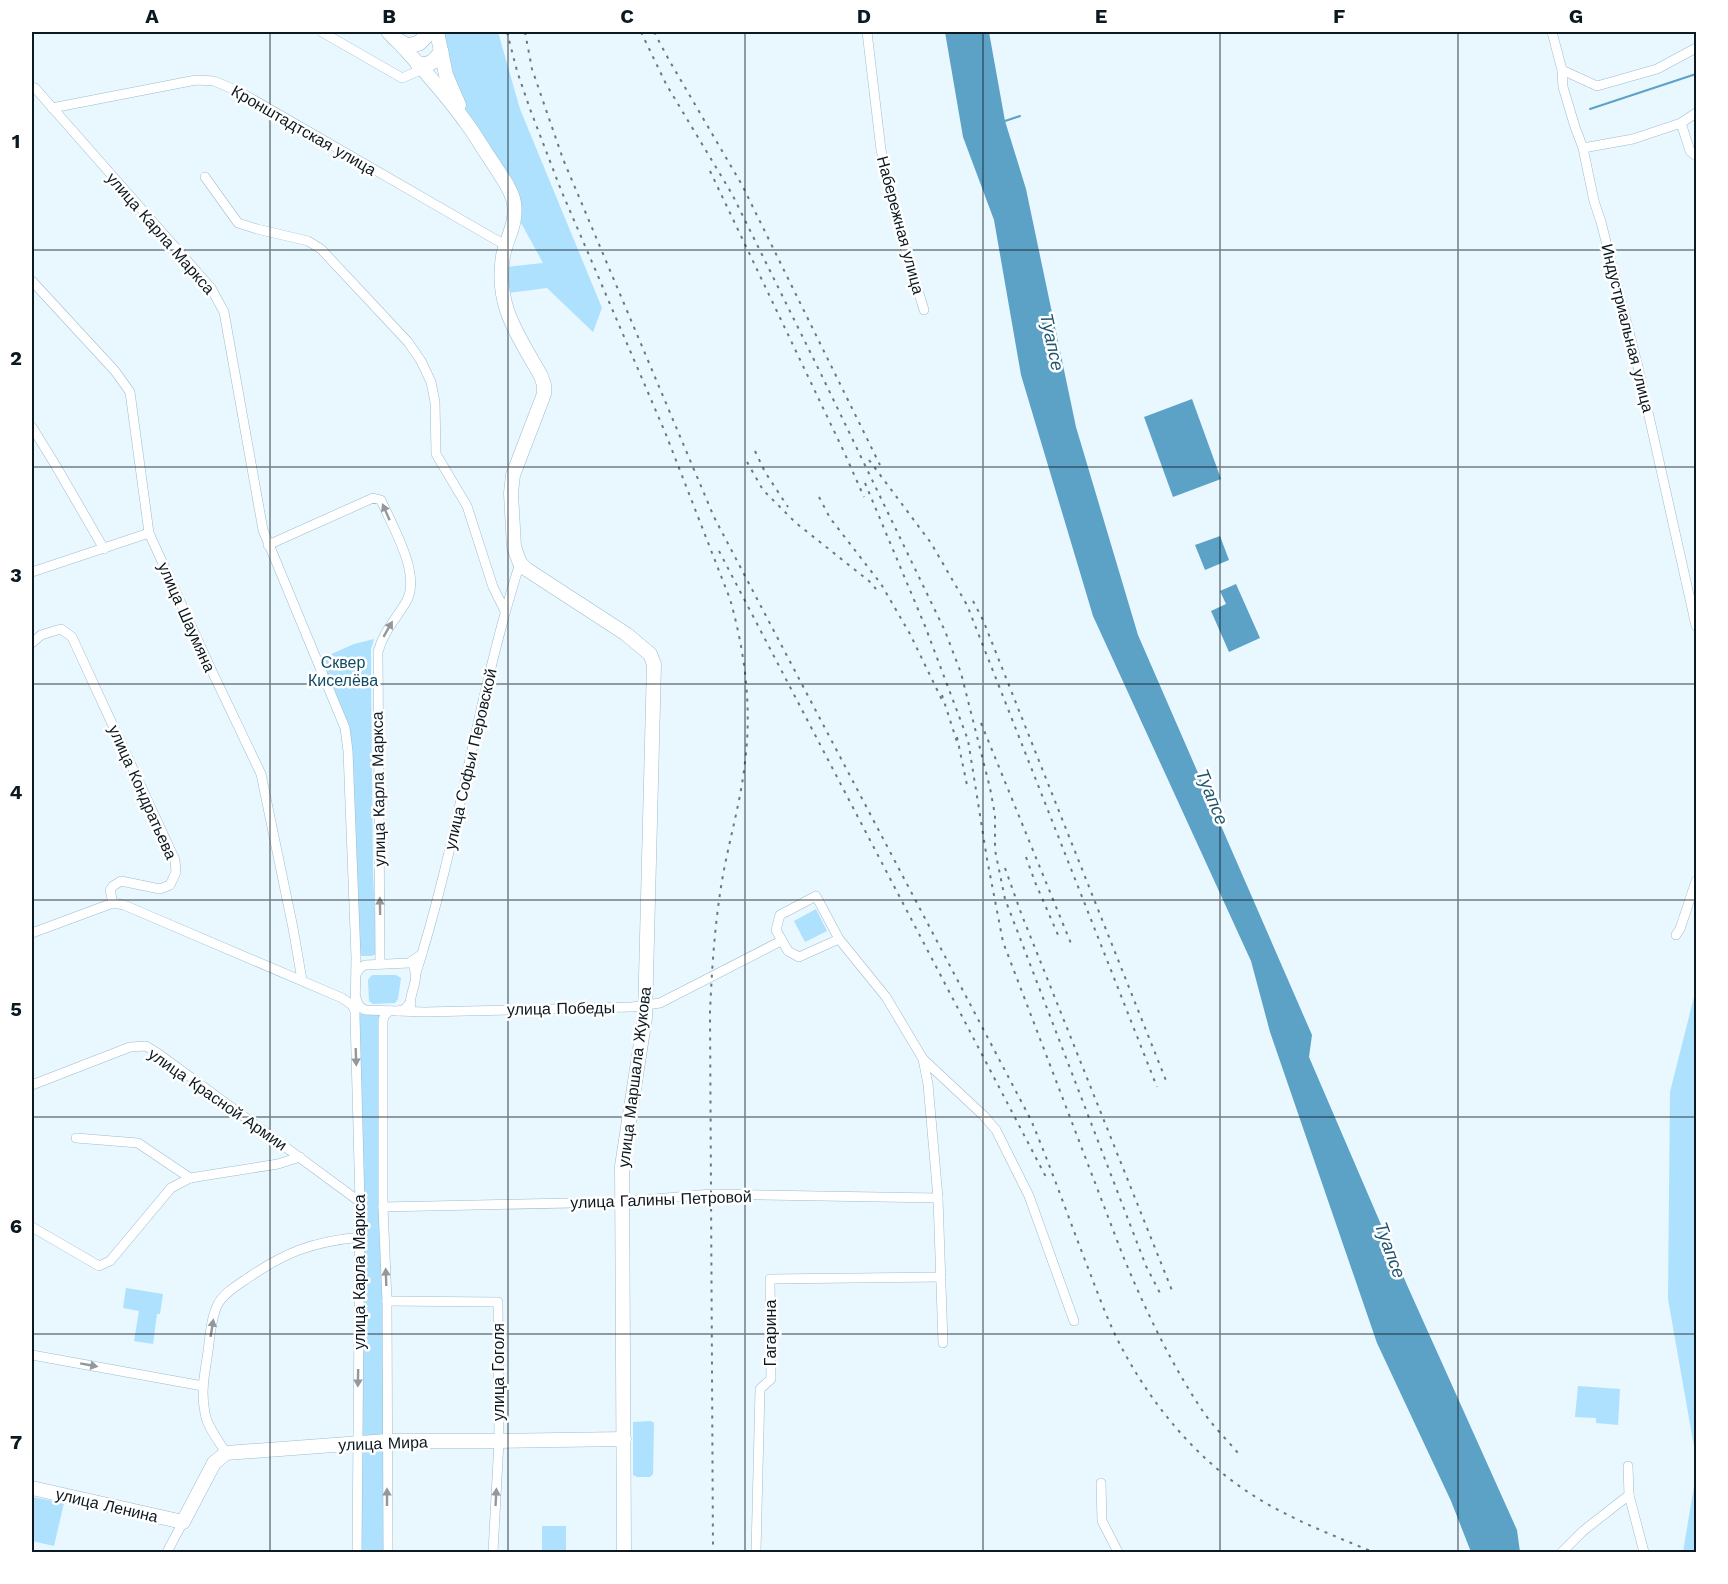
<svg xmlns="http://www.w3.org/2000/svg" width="1728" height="1584" viewBox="0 0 1728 1584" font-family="'Work Sans',sans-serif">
  <rect width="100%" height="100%" fill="#e9f7ff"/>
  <g fill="#aee1fd">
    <path d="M442,32H498L520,109L602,308L593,332L547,288L507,293L506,267L543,263L520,221L516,194L469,119L448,73Z"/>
    <path d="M374,639L371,649V675L373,874L377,954L371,956H362L358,952L349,739L318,660L354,644Z"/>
    <path d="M816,909L827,931L805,942L794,921Z"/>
    <path d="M372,975H396L401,978L398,999L395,1003L373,1004L369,1001L368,980Z"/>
    <path d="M1696,989V1458L1668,1299L1670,1092Z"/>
    <path d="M357,1014H380L384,1301V1552H361Z"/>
    <path d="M126,1288L163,1294L160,1314H157L153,1344L134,1341L139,1311L123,1308Z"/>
    <path d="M1578,1386L1620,1389L1618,1425L1596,1423V1418L1575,1417Z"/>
    <path d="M651,1421L654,1423L653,1474L650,1477H637L633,1475V1422Z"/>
    <path d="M1696,1474V1552H1683Z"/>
    <path d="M32,1497L64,1503L54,1546L32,1541Z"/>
    <rect x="542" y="1526" width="24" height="26"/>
  </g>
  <g fill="#5ca2c6">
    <path d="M945,32H989L1005,121L1026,189L1076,427L1138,635L1312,1035L1309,1057L1407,1285L1517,1530L1520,1552H1471L1451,1501L1377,1343L1270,1032L1251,961L1093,616L1021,375L994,220L963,137Z"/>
    <path d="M1192,399L1221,479L1173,497L1144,417Z"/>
    <path d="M1220,536L1229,560L1205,570L1195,545Z"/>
    <path d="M1236,584L1260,638L1229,652L1211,611L1226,604L1220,591Z"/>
  </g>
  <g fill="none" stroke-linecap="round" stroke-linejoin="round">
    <g stroke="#5ca2c6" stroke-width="2">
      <path d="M1590,109L1696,74"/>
      <path d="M1005,121L1020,116"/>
    </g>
    <defs>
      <g id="street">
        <path d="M322,32L402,78L423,69"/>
        <path d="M867,32L881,150L896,218L924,310"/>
        <path d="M1552,32L1562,70L1563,87L1575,127L1583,148L1594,201L1601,222L1638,367L1696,626"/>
        <path d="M1562,70L1597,86L1657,69L1696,48"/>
        <path d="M32,87L35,88L211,288L224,312L263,530L345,728L348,751L356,957L355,1016L360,1202L357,1552"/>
        <path d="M52,108L196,80L214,81L240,92L505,245"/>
        <path d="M1681,123L1690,151L1696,156"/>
        <path d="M1583,148L1633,139L1681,123L1696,113"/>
        <path d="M205,177L238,223L257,229L308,241L321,249L408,342L421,361L431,382L435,402L436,454L467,506L493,587L505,611"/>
        <path d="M32,281L115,371L130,392L149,533L209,665L261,774L293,928L302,980"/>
        <path d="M32,427L56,466L104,549"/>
        <path d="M268,545L373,498L381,500C393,528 422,575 406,602C396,619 383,632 378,652L380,964"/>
        <path d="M32,572L149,533"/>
        <path d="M32,643L41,635L61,629L72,637L175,860L176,872L170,885L160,889L121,881L113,886L110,890L113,903"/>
        <path d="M32,933L113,903L124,905L342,998L352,1005L355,1011"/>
        <path d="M1676,935L1680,929L1696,881"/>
        <path d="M839,939L799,957L788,951L776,930L780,915L816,896L839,939L886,997L923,1059L928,1084L938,1198L943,1343"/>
        <path d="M357,973L360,968L365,965L409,963L422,954"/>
        <path d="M416,973C459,839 477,697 520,563"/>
        <path d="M356,998L359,1006L365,1010L398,1011L405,1009L409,1004"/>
        <path d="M411,1009C407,996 420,981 414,968"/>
        <path d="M398,1011L424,1012L632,1007L660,1003L781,941"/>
        <path d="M923,1059L984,1116L996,1130L1029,1196L1074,1321"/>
        <path d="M32,1085L130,1047L146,1046L159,1054L360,1202"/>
        <path d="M76,1138L138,1143L190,1178L278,1164L300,1157"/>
        <path d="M383,1207L621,1202L711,1194L938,1198"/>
        <path d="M32,1227L99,1266L110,1261L171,1188L190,1178"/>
        <path d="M387,1301L498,1302L499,1441L493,1552"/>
        <path d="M32,1355L203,1386"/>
        <path d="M226,1453C219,1441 207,1427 205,1413C201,1394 204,1376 207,1358C210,1341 210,1319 218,1304C223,1294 236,1286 245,1280C285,1252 312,1242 360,1237"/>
        <path d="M1101,1483L1102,1521L1118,1552"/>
        <path d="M1629,1495L1644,1552"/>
        <path d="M167,1552L183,1522"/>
        <path d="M388,1552L387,1301L383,1207V1020L385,1015L389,1011"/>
        <path d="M756,1552L760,1389L771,1379L770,1279L941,1277"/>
        <path d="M1562,1552L1583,1531L1629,1495L1628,1466"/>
      </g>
      <g id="secondary">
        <path d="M437,32L446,75L459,105"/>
        <path d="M397,40C420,66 444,92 465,121C475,134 483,149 493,163C500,175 512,189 514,203C517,225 507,236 503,256C495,306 518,335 541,376L544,385V394L513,475L511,493L514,547L520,563L526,569L626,634L650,654L654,664L645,1017L622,1166L624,1552"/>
        <path d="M32,1488L183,1522L214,1463L226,1453L387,1441H499L624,1439"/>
      </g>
      <g id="primary">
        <path d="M389,32L397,40L408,46L419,43L430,32"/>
        <path d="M418,64C430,66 435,61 441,52"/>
      </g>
    </defs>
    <use href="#street" stroke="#9cbdd0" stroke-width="10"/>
    <use href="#secondary" stroke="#9cbdd0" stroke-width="15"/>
    <use href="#primary" stroke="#9cbdd0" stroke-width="16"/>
    <use href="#street" stroke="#fff" stroke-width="9"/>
    <use href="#secondary" stroke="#fff" stroke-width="14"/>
    <use href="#primary" stroke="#fff" stroke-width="15"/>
    <g stroke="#6b7880" stroke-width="2" stroke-dasharray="3 6" stroke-linecap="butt">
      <path d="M507,32L517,71L530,109L561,190L665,432L730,599C745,652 752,707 745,762C741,800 730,837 723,875C715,920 712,966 710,1012L713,1552"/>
      <path d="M525,32L532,69L563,159L714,517L1031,1120C1052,1170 1070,1222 1090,1273C1100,1299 1110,1327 1124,1352C1151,1402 1189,1449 1235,1483C1277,1514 1325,1532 1373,1552"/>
      <path d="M641,32L666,84L732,194L821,374L945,631L961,673L990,788L995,815V850L1005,899L1146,1266L1162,1297"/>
      <path d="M654,32L669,60L742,185L880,465"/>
      <path d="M710,171L845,454L864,497"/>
      <path d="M755,451L765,472L788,507"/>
      <path d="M869,460L931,543L967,605L1157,1087"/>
      <path d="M747,462L763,490L796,523L869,581L876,589"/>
      <path d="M865,483L925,626L968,740L987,859L1003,942L1123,1256C1145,1309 1170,1362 1202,1410C1212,1425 1226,1439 1238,1453"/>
      <path d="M819,497L830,518L881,584L910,634L943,702"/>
      <path d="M719,551L1047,1179"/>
      <path d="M973,601L983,620L1167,1083"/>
      <path d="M942,695L958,745"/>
      <path d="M981,723L1072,946"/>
      <path d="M957,737L968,790"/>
      <path d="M1026,857L1035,882L1058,935"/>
      <path d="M1005,868L1021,913L1173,1293"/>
    </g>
  </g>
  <defs><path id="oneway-solid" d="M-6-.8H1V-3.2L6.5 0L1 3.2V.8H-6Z" transform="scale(1.5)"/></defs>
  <g fill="#92989b">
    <use href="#oneway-solid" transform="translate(386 512) rotate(-114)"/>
    <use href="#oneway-solid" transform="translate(388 629) rotate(-60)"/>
    <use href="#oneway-solid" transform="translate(380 906) rotate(-91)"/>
    <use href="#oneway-solid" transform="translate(356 1057) rotate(88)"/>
    <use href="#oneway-solid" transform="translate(386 1277) rotate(-92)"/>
    <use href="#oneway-solid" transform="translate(212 1328) rotate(-81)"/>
    <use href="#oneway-solid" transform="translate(89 1365) rotate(10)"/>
    <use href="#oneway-solid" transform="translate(358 1378) rotate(91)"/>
    <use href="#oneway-solid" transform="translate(387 1497) rotate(-90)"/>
    <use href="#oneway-solid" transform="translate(496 1497) rotate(-87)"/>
  </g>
  <path fill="none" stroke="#0c1920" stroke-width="1.5" stroke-opacity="0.55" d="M270,32V1552M508,32V1552M745,32V1552M983,32V1552M1220,32V1552M1458,32V1552M32,250H1696M32,467H1696M32,684H1696M32,900H1696M32,1117H1696M32,1334H1696"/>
  <g text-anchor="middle" stroke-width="5" stroke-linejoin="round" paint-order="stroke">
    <g font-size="16" fill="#0c1920" stroke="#fff">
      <text transform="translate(304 130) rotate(30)" y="6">Кронштадтская улица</text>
      <text transform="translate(901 225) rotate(75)" y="6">Набережная улица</text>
      <text transform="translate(161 233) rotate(49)" y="6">улица Карла Маркса</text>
      <text transform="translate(1628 328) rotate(76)" y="6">Индустриальная улица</text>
      <text transform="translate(187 617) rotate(66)" y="6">улица Шаумяна</text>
      <text transform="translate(470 759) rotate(-77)" y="6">улица Софьи Перовской</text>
      <text transform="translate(378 789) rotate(-91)" y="6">улица Карла Маркса</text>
      <text transform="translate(143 792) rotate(66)" y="6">улица Кондратьева</text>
      <text transform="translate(561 1008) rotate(-1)" y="6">улица Победы</text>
      <text transform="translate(634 1077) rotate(-83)" y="6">улица Маршала Жукова</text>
      <text transform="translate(218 1099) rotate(35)" y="6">улица Красной Армии</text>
      <text transform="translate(661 1199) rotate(-2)" y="6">улица Галины Петровой</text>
      <text transform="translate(359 1272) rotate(-90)" y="6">улица Карла Маркса</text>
      <text transform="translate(770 1333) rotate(-90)" y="6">Гагарина</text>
      <text transform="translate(498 1372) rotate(-90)" y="6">улица Гоголя</text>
      <text transform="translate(383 1443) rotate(-2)" y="6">улица Мира</text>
      <text transform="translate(107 1505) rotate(13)" y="6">улица Ленина</text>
    </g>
    <g font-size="16" fill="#104a63" stroke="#fff">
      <text x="343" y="668">Сквер<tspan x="343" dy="18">Киселёва</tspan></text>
    </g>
    <g font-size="18" font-style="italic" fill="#1e556f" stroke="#fff">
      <text transform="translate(1052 342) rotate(78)" y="6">Туапсе</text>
      <text transform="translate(1212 797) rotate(68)" y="6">Туапсе</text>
      <text transform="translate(1390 1250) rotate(70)" y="6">Туапсе</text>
    </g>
  </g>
  <rect width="1728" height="1584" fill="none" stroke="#ffffff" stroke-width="66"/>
  <rect x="33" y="33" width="1662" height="1518" fill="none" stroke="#0c1920" stroke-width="2"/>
  <g font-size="20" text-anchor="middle" font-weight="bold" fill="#0c1920">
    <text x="152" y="23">A</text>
    <text x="389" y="23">B</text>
    <text x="627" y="23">C</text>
    <text x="864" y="23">D</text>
    <text x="1101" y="23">E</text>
    <text x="1339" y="23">F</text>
    <text x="1576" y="23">G</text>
    <text x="16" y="148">1</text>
    <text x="16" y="365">2</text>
    <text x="16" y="582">3</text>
    <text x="16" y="799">4</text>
    <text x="16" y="1016">5</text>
    <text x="16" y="1233">6</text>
    <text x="16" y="1449">7</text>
  </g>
</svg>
